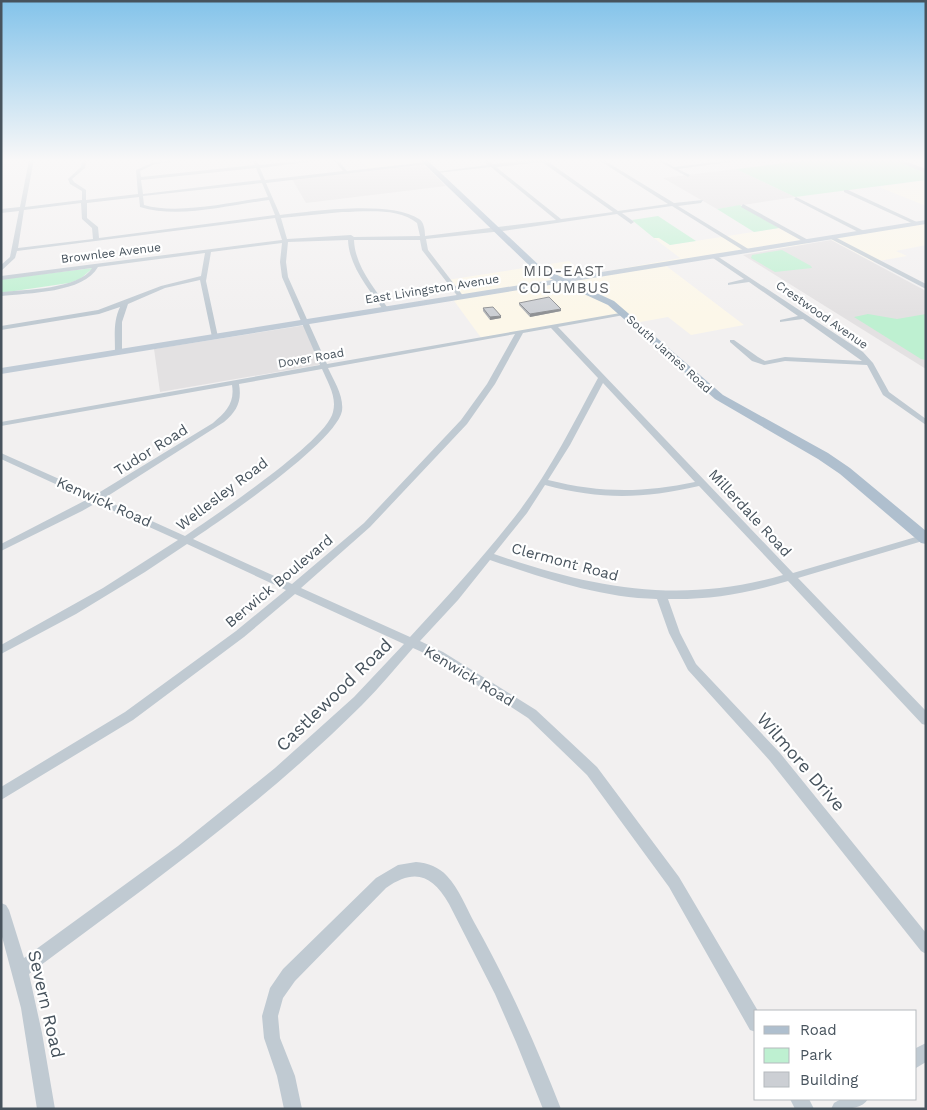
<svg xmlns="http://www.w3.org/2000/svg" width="927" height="1110" viewBox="0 0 927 1110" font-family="'Work Sans',sans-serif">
  <rect width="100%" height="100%" fill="#f2f0f0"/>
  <g fill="#fcf7e9">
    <path d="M361,159H422L428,164L370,170Z"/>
    <path d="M926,180V206L879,187Z"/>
    <path d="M926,222V245L896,251L907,256L873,262L828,238Z"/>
    <path d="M779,228L808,244L665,265L744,325L691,335L668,317L635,323L623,313L482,339L452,298L460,297L447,280L569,261L586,275L680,258L654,238H659L670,245Z"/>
  </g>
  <g fill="#e3e1e2">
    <path d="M424,165L446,186L306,203L292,179Z"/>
    <path d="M736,169L795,197L717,209L663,178Z"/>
    <path d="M831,240L926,291V369L743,255Z"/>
    <path d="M300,326H304L320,364L318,365L160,392L154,349Z"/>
  </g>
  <g fill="#bef0d1">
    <path d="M819,159H891L926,172V180L795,197L736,169Z"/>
    <path d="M740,205L779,228L754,232L717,209Z"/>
    <path d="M658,216L696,241L670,245L659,238H654L632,220Z"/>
    <path d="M782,250L811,266L812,268L775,272L751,258L752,255Z"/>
    <path d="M93,268L80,279L69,283L1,293V279Z"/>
    <path d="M868,314L897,319L926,314V360L921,359L854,317Z"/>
  </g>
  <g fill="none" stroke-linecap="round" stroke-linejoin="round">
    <g fill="#c0cad2" fill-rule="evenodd">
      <path d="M1,159H34L25,207L82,200V191L70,184L68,179L81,167L82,162L86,159H90L86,163L85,168L72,179L74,182L86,190V200L138,194L136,170L154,162L193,159L155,164L140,171L141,177L255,165L252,159H256L259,165L319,159H331L260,168L265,180L343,171L333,159H337L347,171L427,162L429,164L266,183L280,215C313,211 391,200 419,219C424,222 425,230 425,236L556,220L491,167L437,173L435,172L488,165L481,159H485L493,164L539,159H556L547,161L618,211L668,204L597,159H602L674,203L703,200L701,203L678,206L750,250V252H746L672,206L622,213L633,221L634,222L631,224L617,214L503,231L426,239L428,250L464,297L461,299L459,298L422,250L420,240H354C355,267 375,288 389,310L388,311H384C370,290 349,267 348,240L288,242L286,262L288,277L327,364L626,312V314L624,315L558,327L793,573L926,534V540L798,578L926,711V725L922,724L788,581C749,593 710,600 668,599L680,633L696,664L780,753L926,933V954L921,951L770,761L688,670L669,633L657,599C600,598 543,578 490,560L458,600L420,641L443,652L536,710L597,767L679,877L758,1011H756V1032L750,1030L669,887L587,775L528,718L435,658L413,648C396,667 380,687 362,705C261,806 143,889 29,974L42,1033L55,1109H37L21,1008L1,933V903L6,905L9,910L24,958L178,846L275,768L354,697L404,644L295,594L244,637L133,720L1,800V787L125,712L236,631L286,590L187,544L145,572L76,614L1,654V645L103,588L178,540L96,503L82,511L1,551V544L88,499L1,459V453L95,495L213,423C226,412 235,403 232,385L1,426V422L320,365L282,277L280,262L282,243L211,252L206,281L218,337L217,338L212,337L200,280L165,288L128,304L122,322V354L115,352C115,336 113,322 120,307L99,314L1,330V326L98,310L161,286L201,276L205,253L98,267C84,293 28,293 1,296V292C24,290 80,289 92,268L1,280V276L282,240L275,218L17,251L15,258L1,271V265L10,257L19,211L1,213V209L20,207L29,160L1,161ZM542,162L613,212L561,219L496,167ZM256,168L261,180L143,194L141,180ZM262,183L268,197C233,202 178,215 144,205L143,196ZM139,197L140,207C179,219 229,205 269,200L275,215L99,238L98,227L87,218V203ZM81,203L82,219L92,228L93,239L18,248L24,210ZM342,212C364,212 398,207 417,223L420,236L354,237L351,235L287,239L281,218ZM551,328L598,378C574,422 551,469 520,510C486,554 448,596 410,637L301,588L370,527L467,424L495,384L523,333ZM515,334L487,384L461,420L364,523L292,584L193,539C223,519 336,442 342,411C344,396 334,381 328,368ZM322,369C328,383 337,397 333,412C327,441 214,516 185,536L103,499L224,422C237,411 242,401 239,384ZM603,383L695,482C643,493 600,493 548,480L570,445ZM545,485C602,500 642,499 699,486L783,575C680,605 593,588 494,554L527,513Z"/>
      <path d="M655,159H660L674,167L741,159H752L678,169L690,175L688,177Z"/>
      <path d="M844,190H848L921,224L916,225L844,192Z"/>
      <path d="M796,197L866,232L867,233L862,234L794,199Z"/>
      <path d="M743,204L810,241L811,242L806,243L741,207Z"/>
      <path d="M833,236L926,284V289L831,239L830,238Z"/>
      <path d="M713,256H717L863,352L873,363L889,392L926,419V425L883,395L867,365L785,361L764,365L752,361L730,342V340H734L758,357L765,361L785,357L862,361L803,319L780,322V320L798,316L749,282L728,285V283L744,279L713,258Z"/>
      <path d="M416,862C428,863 439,867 447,876C459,889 466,907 474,922C508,982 536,1045 561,1109H543L516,1042L495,994L449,904C432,875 415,868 386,888L295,981L283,998L278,1016L280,1038L295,1076L302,1109H284L277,1076L264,1038L262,1016L270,988L283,969L376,878L398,865Z"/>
      <path d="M926,1043V1062L916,1068V1048Z"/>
      <path d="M790,1099H809L814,1109H795Z"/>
      <path d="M841,1099H868C862,1110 844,1109 831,1109L834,1103Z"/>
    </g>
    <g fill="#c0cbd6" fill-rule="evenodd">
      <path d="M891,159H899L926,169V173Z"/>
      <path d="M926,220V224L1,374V368Z"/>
    </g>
    <path fill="#afbfce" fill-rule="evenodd" d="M419,159H426L542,268L614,301L723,395L828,453L850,468L926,531V544L921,543L840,474L818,459L715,399L608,305L536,272Z"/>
  </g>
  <g fill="#afb2b6">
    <path d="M519,303L561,311L530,317L519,305Z"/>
    <path d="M483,308L501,316V318L490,320L483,311Z"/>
  </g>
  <g fill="#8f9194">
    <path d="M561,309V311L530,317V314Z"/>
    <path d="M501,316V318L490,320V317Z"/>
  </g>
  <g fill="#cccfd4" stroke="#8f9194">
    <path d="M549,297L561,309L530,314L519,303Z"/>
    <path d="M493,307L501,316L490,317L483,308Z"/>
  </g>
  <linearGradient id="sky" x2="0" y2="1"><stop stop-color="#83c3ea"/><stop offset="0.51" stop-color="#f9f8f8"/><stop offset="1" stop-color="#f9f8f8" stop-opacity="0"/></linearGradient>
  <rect width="927" height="314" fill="url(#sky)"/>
  <g text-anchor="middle" stroke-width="4.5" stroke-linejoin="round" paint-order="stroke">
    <g font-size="12" fill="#47535d" stroke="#fff">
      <text transform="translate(111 253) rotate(-7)" y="4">Brownlee Avenue</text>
      <text transform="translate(432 289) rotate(-9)" y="4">East Livingston Avenue</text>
      <text transform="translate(822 315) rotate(35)" y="4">Crestwood Avenue</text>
      <text transform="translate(669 354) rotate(42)" y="4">South James Road</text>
      <text transform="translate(311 358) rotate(-10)" y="4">Dover Road</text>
    </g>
    <g font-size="15" letter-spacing="1" fill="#5c6065" stroke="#fff">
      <text x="564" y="276">MID-EAST<tspan x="564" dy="17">COLUMBUS</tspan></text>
    </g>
    <g font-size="15" fill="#47535d" stroke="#fff">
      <text transform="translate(151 450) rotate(-32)" y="5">Tudor Road</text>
      <text transform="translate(222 494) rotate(-37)" y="5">Wellesley Road</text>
      <text transform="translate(104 502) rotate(24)" y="5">Kenwick Road</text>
      <text transform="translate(750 513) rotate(47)" y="5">Millerdale Road</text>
      <text transform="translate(565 562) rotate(15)" y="5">Clermont Road</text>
      <text transform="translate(279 581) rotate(-40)" y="5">Berwick Boulevard</text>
      <text transform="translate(469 676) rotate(31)" y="5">Kenwick Road</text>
    </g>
    <g font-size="18" fill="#47535d" stroke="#fff">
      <text transform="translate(334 695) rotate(-44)" y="6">Castlewood Road</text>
      <text transform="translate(801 762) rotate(49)" y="6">Wilmore Drive</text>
      <text transform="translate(46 1004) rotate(77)" y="6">Severn Road</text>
    </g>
  </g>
  <rect width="927" height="1110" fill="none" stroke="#47535d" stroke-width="5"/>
  <rect x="754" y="1010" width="162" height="90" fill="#ffffff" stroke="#b5babe"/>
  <rect x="764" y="1026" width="25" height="8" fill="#afbfce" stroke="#b5babe"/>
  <text x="800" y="1035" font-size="15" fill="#47535d">Road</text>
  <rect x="764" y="1048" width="25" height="15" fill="#bef0d1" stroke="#b5babe"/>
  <text x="800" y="1060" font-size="15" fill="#47535d">Park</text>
  <rect x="764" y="1072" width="25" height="15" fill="#cccfd4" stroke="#b5babe"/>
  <text x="800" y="1085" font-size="15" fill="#47535d">Building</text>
</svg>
